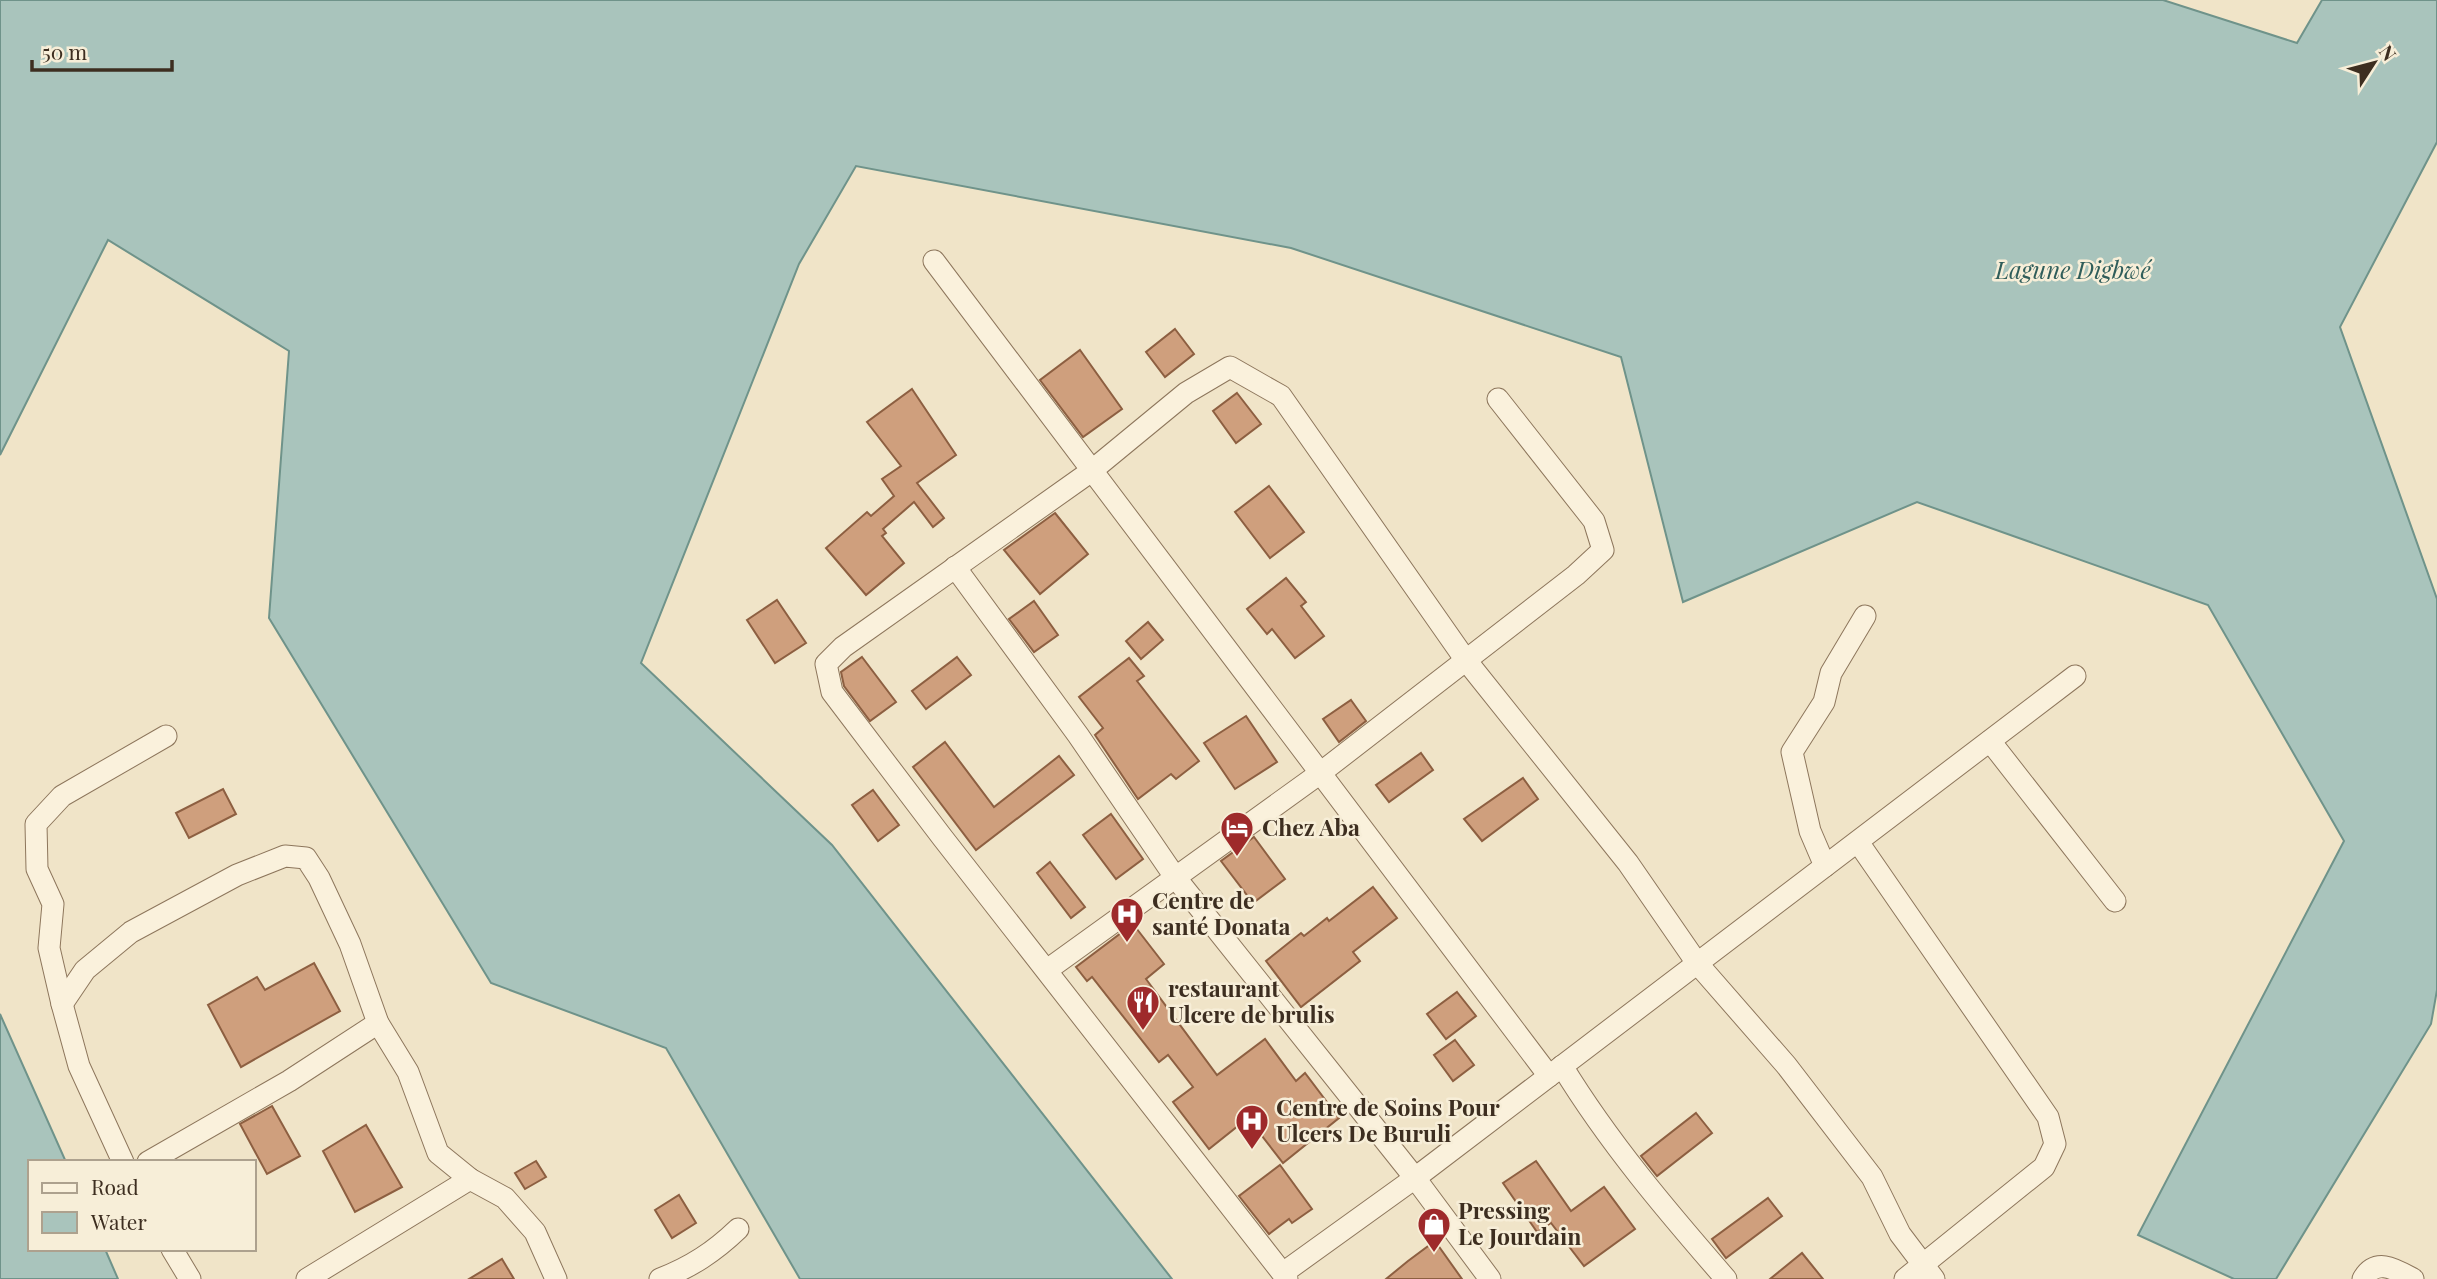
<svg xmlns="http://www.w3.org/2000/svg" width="2437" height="1279" viewBox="0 0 2437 1279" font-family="'Playfair Display',serif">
  <rect width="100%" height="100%" fill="#f0e4c8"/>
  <g fill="#a9c4bc" stroke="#6f938a" stroke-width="2">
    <path d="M0,0H2163L2297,43L2322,0H2437V142L2340,327L2437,599V990L2431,1024L2276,1279H2234L2138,1235L2344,841L2208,605L1917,502L1683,602L1621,357L1291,248L856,166L799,264L641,663L832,845L1172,1279H800L666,1048L491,983L269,618L289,351L108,240L0,455Z"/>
    <path d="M0,1014L66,1162H30V1249H105L118,1279H0Z"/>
  </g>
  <g fill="#cf9f7d" stroke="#8d5f41" stroke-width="2">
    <path d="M1175,329L1194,354L1165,377L1146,352Z"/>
    <path d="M1080,350L1122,409L1083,437L1040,380Z"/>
    <path d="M912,389L956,455L917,483L944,518L933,527L914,502L883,529L886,533L882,536L904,563L866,595L826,548L867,512L871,516L894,496L882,479L901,466L867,422Z"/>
    <path d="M1237,393L1261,424L1236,443L1213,411Z"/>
    <path d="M1269,486L1304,532L1270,558L1235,512Z"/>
    <path d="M1055,513L1088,554L1040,594L1004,550Z"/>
    <path d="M1286,578L1306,602L1301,606L1324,636L1295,658L1272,629L1267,634L1247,609Z"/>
    <path d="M777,600L806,643L775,663L747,620Z"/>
    <path d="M1034,601L1058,635L1034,652L1009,619Z"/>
    <path d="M1148,622L1163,640L1141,659L1126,641Z"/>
    <path d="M862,657L896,702L870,721L844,686L841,672Z"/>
    <path d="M957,657L971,675L926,709L912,691Z"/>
    <path d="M1129,658L1144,676L1137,681L1199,761L1176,779L1171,774L1138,799L1095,735L1103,728L1079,697Z"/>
    <path d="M1351,700L1366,721L1339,742L1323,719Z"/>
    <path d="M1246,716L1277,762L1235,789L1204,743Z"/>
    <path d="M945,742L994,807L1059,756L1074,775L976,850L913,767Z"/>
    <path d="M1421,753L1433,770L1389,802L1376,785Z"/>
    <path d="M1523,778L1538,799L1482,841L1464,819Z"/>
    <path d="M223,789L236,814L189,838L176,813Z"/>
    <path d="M873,790L899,825L878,841L852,805Z"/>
    <path d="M1111,814L1143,859L1116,879L1083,835Z"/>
    <path d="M1254,837L1285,879L1253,903L1221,861Z"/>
    <path d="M1050,862L1085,907L1071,918L1037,873Z"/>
    <path d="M1373,887L1397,918L1353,952L1360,961L1301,1007L1266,961L1301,933L1304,936L1327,918L1329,921Z"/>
    <path d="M1133,924L1164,964L1146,979L1217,1075L1265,1039L1296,1081L1305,1073L1339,1118L1283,1163L1248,1118L1209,1149L1173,1102L1193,1087L1168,1055L1159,1062L1092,977L1087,981L1076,967Z"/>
    <path d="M314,963L340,1011L241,1067L208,1005L257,977L265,990Z"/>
    <path d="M1457,992L1476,1016L1446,1039L1427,1014Z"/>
    <path d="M1455,1040L1474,1065L1453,1081L1434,1055Z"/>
    <path d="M272,1106L300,1156L267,1174L240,1124Z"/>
    <path d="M1696,1113L1712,1133L1657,1176L1641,1156Z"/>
    <path d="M366,1125L402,1187L355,1212L323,1151Z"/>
    <path d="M536,1161L546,1177L525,1189L515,1173Z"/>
    <path d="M1536,1161L1571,1211L1604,1187L1635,1229L1584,1266L1551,1223L1537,1232L1503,1183Z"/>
    <path d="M1280,1165L1312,1209L1292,1223L1289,1219L1269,1234L1239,1196Z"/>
    <path d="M679,1195L696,1223L672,1238L655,1210Z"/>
    <path d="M1768,1198L1782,1216L1726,1258L1712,1239Z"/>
    <path d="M1435,1241L1462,1279H1386L1408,1261Z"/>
    <path d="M1802,1253L1823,1279H1770Z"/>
    <path d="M502,1259L514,1279H469Z"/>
  </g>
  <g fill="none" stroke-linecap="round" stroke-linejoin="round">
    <defs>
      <g id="minor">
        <path d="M934,261L1549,1076"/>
        <path d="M955,567L1078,735L1175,877L1415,1178L1490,1279"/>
        <path d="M1990,741L2115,901"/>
        <path d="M1858,842L2048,1117L2055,1144L2044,1167L1905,1279"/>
        <path d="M1825,866L1810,831L1792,752L1824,702L1831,673L1865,616"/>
        <path d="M1047,970L1319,774L1576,575L1603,550L1594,521L1498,399"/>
        <path d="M62,1004L85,970L131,932L237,875L285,856L306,858L319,878L350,944L378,1023L408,1072L438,1153L470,1179L505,1198L535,1232L556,1279"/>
        <path d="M1562,1066C1609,1143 1667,1211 1726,1279"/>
        <path d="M123,1162L79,1066L62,1004L49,948L53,904L37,869L36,824L62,796L166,736"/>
        <path d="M148,1162L289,1081L378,1023"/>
        <path d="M172,1249L190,1279"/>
        <path d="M1283,1273L1415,1178L2075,676"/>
        <path d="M307,1279L470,1179"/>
        <path d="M660,1279C691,1267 714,1252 738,1229"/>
        <path d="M1287,1279L942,837L832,692L826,664L843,647L1090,472L1186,393L1230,367L1281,396L1465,659L1628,863L1697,963L1786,1065L1872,1177L1900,1234L1934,1279"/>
        <path d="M2363,1279C2376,1257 2395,1269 2413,1279"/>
      </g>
    </defs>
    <use href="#minor" stroke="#8d765c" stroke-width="23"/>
    <use href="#minor" stroke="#faf1dc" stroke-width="21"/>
  </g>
  <defs>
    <symbol id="hotel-pin" viewBox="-11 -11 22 30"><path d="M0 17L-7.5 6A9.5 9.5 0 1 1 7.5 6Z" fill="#9e2a2b" stroke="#f7eed8"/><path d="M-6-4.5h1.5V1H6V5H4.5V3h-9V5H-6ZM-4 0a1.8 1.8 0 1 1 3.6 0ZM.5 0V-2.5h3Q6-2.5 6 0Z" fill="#fff"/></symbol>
    <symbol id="hospital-pin" viewBox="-11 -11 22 30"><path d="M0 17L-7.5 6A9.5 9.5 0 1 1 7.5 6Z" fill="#9e2a2b" stroke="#f7eed8"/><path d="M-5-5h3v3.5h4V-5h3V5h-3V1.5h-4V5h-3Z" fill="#fff"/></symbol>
    <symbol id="restaurant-pin" viewBox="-11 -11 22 30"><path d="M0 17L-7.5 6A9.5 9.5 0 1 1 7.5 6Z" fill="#9e2a2b" stroke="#f7eed8"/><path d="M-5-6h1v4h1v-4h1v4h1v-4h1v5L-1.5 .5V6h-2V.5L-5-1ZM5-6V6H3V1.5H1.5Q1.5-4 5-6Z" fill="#fff"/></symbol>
    <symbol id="shop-pin" viewBox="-11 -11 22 30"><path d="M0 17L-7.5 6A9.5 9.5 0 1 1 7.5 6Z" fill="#9e2a2b" stroke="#f7eed8"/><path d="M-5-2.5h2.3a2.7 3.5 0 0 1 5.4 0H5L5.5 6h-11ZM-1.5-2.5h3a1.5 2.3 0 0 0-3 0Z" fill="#fff"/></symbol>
  </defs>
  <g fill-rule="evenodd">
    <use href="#hotel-pin" x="1218" y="809" width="38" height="52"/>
    <use href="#hospital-pin" x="1108" y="895" width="38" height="52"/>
    <use href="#restaurant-pin" x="1124" y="983" width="38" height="52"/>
    <use href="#hospital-pin" x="1233" y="1102" width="38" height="52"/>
    <use href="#shop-pin" x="1415" y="1205" width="38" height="52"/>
  </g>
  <g text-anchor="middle" stroke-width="5" stroke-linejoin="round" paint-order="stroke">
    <g font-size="23" font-weight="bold" fill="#3d2e20" stroke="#f7eed8" text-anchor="start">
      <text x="1262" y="836">Chez Aba</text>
      <text x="1152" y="909">Centre de<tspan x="1152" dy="26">santé Donata</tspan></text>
      <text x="1168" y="997">restaurant<tspan x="1168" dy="26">Ulcere de brulis</tspan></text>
      <text x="1276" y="1116">Centre de Soins Pour<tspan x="1276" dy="26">Ulcers De Buruli</tspan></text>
      <text x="1458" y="1219">Pressing<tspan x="1458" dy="26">Le Jourdain</tspan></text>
    </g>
    <g font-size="24" font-style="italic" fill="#2f5d5a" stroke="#f7eed8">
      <text x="2073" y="279">Lagune Digbwé</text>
    </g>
  </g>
  <rect x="28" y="1160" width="228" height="91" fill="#f7eed8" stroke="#ada18e" stroke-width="2"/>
  <rect x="42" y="1183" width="35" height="10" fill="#faf1dc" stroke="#ada18e" stroke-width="2"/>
  <text x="91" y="1195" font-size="21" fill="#3d2e20">Road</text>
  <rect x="42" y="1212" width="35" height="21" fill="#a9c4bc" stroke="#ada18e" stroke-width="2"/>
  <text x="91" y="1230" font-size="21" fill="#3d2e20">Water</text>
  <g transform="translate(2374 63) rotate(54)" stroke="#f7eed8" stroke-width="5" paint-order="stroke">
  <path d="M0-5L12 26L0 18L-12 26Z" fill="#3d2e20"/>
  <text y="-10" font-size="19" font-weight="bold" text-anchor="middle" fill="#3d2e20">N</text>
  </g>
  <path d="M32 60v10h140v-10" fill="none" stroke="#3d2e20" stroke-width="3.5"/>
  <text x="42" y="60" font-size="21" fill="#3d2e20" stroke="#f7eed8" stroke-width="5" paint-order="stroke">50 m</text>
</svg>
